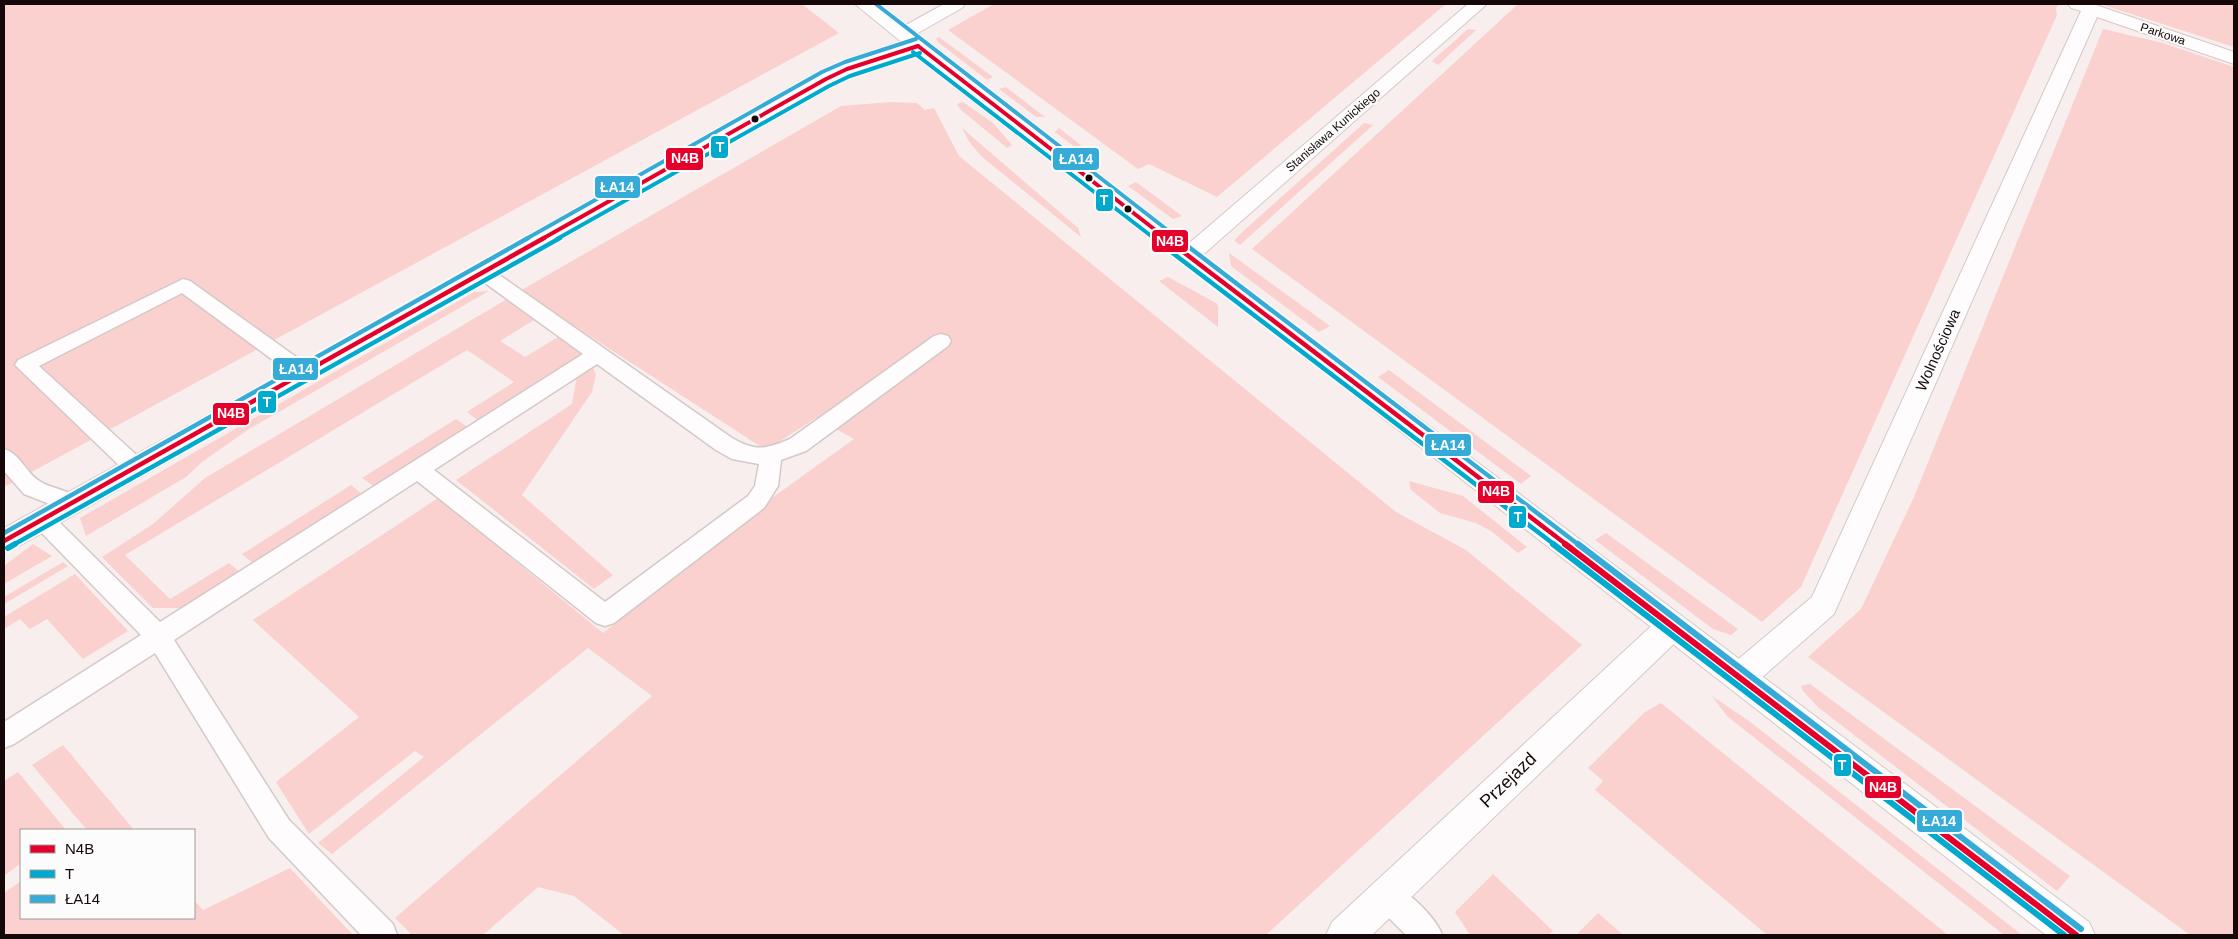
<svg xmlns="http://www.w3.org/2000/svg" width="2238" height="939" viewBox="0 0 2238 939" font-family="Arial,sans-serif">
  <rect width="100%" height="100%" fill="#f8eeee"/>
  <g fill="#fad1cf">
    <path d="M4,4H802L839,33L4,487Z"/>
    <path d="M994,4H1446L1217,197L1149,164L1138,169L948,30Z"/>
    <path d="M1518,4H2058L2056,9L2057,15L1801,587L1762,622L1252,249Z"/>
    <path d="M2100,4H2234V47Z"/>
    <path d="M1468,29L1476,30L1438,65L1432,61Z"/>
    <path d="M2103,29L2163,43L2234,67V935H2190L1808,657L1861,609L1914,497Z"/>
    <path d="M939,37L993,77L987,80L938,42L936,38Z"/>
    <path d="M1006,87L1045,117H1036L999,89Z"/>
    <path d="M892,102L917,103L925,110L934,108L959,156L1396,512L1466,550L1582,645L1266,935H624L574,896L538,887L483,935H412L395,918L652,696L588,648L332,854L318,843L424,757L415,751L309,834L276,782L359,717L253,620L438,498L603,633L769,500L854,439L816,418L766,450L520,291L841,106Z"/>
    <path d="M963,102L994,124L1012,145L1007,148L960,109L957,104Z"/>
    <path d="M1364,123L1373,125L1240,245L1234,241L1240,234Z"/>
    <path d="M962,128L1078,228L1081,237L982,157L970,143Z"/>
    <path d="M1059,128L1092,154L1087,156L1055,132Z"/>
    <path d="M1136,182L1182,216L1173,219L1128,186Z"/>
    <path d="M1229,253L1236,258L1330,326L1319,332L1231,266Z"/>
    <path d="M1168,277L1216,303L1218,306V327L1159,281Z"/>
    <path d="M489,291L249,429L202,462L186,477L86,536L80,518L474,292Z"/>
    <path d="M507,299L534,320L500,341L525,357L558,337L583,355L479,421L467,412L514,382L467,350L125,555L170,599L229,563L242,574L186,608H153L102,557L153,524L205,478Z"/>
    <path d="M592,365L596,375L592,392L522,495L613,575L594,589L456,480L572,404L577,375Z"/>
    <path d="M1389,370L1531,476L1521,484L1378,377Z"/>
    <path d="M456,419L469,428L376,488L362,478Z"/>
    <path d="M1409,481L1463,496L1527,547L1518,553L1491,531L1476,523L1440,513L1411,490Z"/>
    <path d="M351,485L363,495L255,565L242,554Z"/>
    <path d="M1606,533L1738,629L1731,635L1713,629L1595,540Z"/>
    <path d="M33,544L52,556L4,584V566Z"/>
    <path d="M63,562L68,566L4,604V597Z"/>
    <path d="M75,574L128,631L83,659L47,619L30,629L20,619L4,629V617Z"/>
    <path d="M1810,684L2070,876L2057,891L1819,708L1803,691L1801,686Z"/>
    <path d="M1712,696L1749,721L2022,935H2004L1727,716Z"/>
    <path d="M1661,703L1948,935H1767L1595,790L1603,781L1588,768L1645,712Z"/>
    <path d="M63,745L134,830H87L32,765Z"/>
    <path d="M18,772L66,830H21V863L4,876V781Z"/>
    <path d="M290,868L353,935H4V893L21,881V918H194V900L203,910Z"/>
    <path d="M1493,874L1553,931L1548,935H1470L1455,912Z"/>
    <path d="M1598,913L1623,935H1580L1578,933Z"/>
  </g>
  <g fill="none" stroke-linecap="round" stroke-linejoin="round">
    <defs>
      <g id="lane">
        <path d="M481,265L488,267L732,438C756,452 766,449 790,439L934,336L941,334L948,336L951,341L948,346L806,451L781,460L778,486L764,508L614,623L605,626L596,623L417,481L174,640L289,820L393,924L397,935H361L269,838L155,653L14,744L4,748V722L141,635L34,525L30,519L34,513L42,510L50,513L160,622L583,354L474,275L471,271L474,267ZM597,364L716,450L732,459L759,464L755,486L748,496L605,602L434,470Z"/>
        <path d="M183,279L190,281L310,367L313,372L310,377L303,379L296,377L182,293L39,366L143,461L146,467L143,473L135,475L127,473L15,365L18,360Z"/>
        <path d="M4,449C21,454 26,474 41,482C54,490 74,490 82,503L78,509L70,512L24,494L4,471Z"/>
        <path d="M1387,881C1405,888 1436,917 1442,935H1406L1376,905L1372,895L1376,885Z"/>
      </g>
      <g id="street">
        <path d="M944,4H965L962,8L909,38L903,39L897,38L894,34L897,30Z"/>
        <path d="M1468,4H1487L1196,261L1188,263L1180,261L1177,256L1180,251Z"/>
        <path d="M2068,4H2093L2234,52V64L2097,17L1834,614L1751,687L1740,691L1729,687L1724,677L1729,667L1812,597L2081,11L2071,8Z"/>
        <path d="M1672,613L1683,617L1687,626L1683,635L1372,935H1326L1332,922L1661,617Z"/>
      </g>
      <path id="secondary" d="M855,4H875L1196,251L2089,922L2095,935H2046L915,53L854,73L833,83L14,549L4,552V528L819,75L840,65L904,44Z"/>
    </defs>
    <use href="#lane" stroke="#d5c8c8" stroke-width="3"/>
    <use href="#street" stroke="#d5c8c8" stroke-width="2"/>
    <use href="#secondary" stroke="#d5c8c8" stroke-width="2"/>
    <use href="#lane" fill="#fefcfc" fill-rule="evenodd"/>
    <use href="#street" fill="#fefcfc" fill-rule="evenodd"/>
    <use href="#secondary" fill="#fefcfc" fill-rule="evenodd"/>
    <defs>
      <g id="bus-1-far2">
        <path d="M918,46L1167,239"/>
        <path d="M542,239L826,79L847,69L918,46"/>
      </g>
      <g id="bus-1-far1">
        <path d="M1165,238L1567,545"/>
        <path d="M4,541L544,238"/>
      </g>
      <path id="bus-1" d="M1565,544L2076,935"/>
      <g id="bus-2-far2">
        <path d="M913,52L1155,239"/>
        <path d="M557,239L829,86L850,76L920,53"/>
      </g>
      <g id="bus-2-far1">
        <path d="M1153,238L1555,545"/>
        <path d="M13,545L560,238"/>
      </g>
      <g id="bus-2">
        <path d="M1553,544L2064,935"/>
        <path d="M8,548L15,544"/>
      </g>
      <g id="bus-3-far2">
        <path d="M876,4L1179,239"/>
        <path d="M526,239L822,72L845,62L916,39"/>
      </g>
      <g id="bus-3-far1">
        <path d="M1177,238L1579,545"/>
        <path d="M4,533L528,238"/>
      </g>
      <path id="bus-3" d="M1578,544L2081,929"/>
    </defs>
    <use href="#bus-1-far2" stroke="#fcfcfc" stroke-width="6"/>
    <use href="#bus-1-far1" stroke="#fcfcfc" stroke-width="8"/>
    <use href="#bus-1" stroke="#fcfcfc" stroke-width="10"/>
    <use href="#bus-2-far2" stroke="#fcfcfc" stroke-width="6"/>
    <use href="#bus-2-far1" stroke="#fcfcfc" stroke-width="8"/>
    <use href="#bus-2" stroke="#fcfcfc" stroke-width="10"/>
    <use href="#bus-3-far2" stroke="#fcfcfc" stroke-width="6"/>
    <use href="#bus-3-far1" stroke="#fcfcfc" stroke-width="8"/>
    <use href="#bus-3" stroke="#fcfcfc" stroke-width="10"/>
    <use href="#bus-1-far2" stroke="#e4002b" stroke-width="4"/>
    <use href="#bus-1-far1" stroke="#e4002b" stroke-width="4.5"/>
    <use href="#bus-1" stroke="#e4002b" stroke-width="6"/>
    <use href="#bus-2-far2" stroke="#00a9ce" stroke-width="4"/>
    <use href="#bus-2-far1" stroke="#00a9ce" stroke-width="4.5"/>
    <use href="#bus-2" stroke="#00a9ce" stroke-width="6"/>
    <use href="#bus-3-far2" stroke="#36abd8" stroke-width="4"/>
    <use href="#bus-3-far1" stroke="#36abd8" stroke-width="4.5"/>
    <use href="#bus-3" stroke="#36abd8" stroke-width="6"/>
  </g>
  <g fill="#160808" stroke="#fcfcfc" stroke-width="2">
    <circle cx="755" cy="119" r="4.5"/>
    <circle cx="1089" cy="178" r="4.5"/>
    <circle cx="1128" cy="209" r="4.5"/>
  </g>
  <g text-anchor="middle" stroke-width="4" stroke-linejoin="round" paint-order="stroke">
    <g font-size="12" fill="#160808" stroke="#fcfcfc">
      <text transform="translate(2163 34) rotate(18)" y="4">Parkowa</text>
      <text transform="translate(1333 130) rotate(-41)" y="4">Stanisława Kunickiego</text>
    </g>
    <g font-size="15" fill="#160808" stroke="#fcfcfc">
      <text transform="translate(1938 350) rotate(-66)" y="5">Wolnościowa</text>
    </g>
    <g font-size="18" fill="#160808" stroke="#fcfcfc">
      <text transform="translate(1508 780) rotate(-44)" y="6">Przejazd</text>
    </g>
  </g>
  <g stroke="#fcfcfc" stroke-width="2">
    <rect x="710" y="135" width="19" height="24" rx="5" fill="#00a9ce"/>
    <rect x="665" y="147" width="39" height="24" rx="5" fill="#e4002b"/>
    <rect x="1052" y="147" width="48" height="24" rx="5" fill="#36abd8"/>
    <rect x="594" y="175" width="47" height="24" rx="5" fill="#36abd8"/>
    <rect x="1095" y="188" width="19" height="24" rx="5" fill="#00a9ce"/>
    <rect x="1151" y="229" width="38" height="24" rx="5" fill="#e4002b"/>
    <rect x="272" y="357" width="47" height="24" rx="5" fill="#36abd8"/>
    <rect x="257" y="390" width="20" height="24" rx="5" fill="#00a9ce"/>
    <rect x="212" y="402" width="38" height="24" rx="5" fill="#e4002b"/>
    <rect x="1424" y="433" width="48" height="24" rx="5" fill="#36abd8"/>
    <rect x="1477" y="480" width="38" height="24" rx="5" fill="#e4002b"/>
    <rect x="1508" y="505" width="19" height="24" rx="5" fill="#00a9ce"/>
    <rect x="1833" y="753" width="19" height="24" rx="5" fill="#00a9ce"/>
    <rect x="1864" y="775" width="38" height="24" rx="5" fill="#e4002b"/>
    <rect x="1916" y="809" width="47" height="24" rx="5" fill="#36abd8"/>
  </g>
  <g font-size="14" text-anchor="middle" font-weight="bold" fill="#fff">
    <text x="720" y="152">T</text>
    <text x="685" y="163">N4B</text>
    <text x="1076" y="164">ŁA14</text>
    <text x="617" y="192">ŁA14</text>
    <text x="1104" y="205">T</text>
    <text x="1170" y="246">N4B</text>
    <text x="296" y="374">ŁA14</text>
    <text x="267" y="407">T</text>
    <text x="231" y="418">N4B</text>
    <text x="1448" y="450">ŁA14</text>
    <text x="1496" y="496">N4B</text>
    <text x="1518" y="522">T</text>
    <text x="1842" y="770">T</text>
    <text x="1883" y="792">N4B</text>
    <text x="1939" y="826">ŁA14</text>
  </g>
  <rect width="2238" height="939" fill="none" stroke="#160808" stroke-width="10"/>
  <rect x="20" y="829" width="175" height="90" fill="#fcfcfc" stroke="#a09a9a"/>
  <rect x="30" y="845" width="25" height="8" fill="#e4002b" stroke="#a09a9a"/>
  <text x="65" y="854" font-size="15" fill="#160808">N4B</text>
  <rect x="30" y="870" width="25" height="8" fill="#00a9ce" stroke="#a09a9a"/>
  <text x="65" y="879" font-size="15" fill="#160808">T</text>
  <rect x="30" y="895" width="25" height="8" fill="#36abd8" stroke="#a09a9a"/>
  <text x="65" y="904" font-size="15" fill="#160808">ŁA14</text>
</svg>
